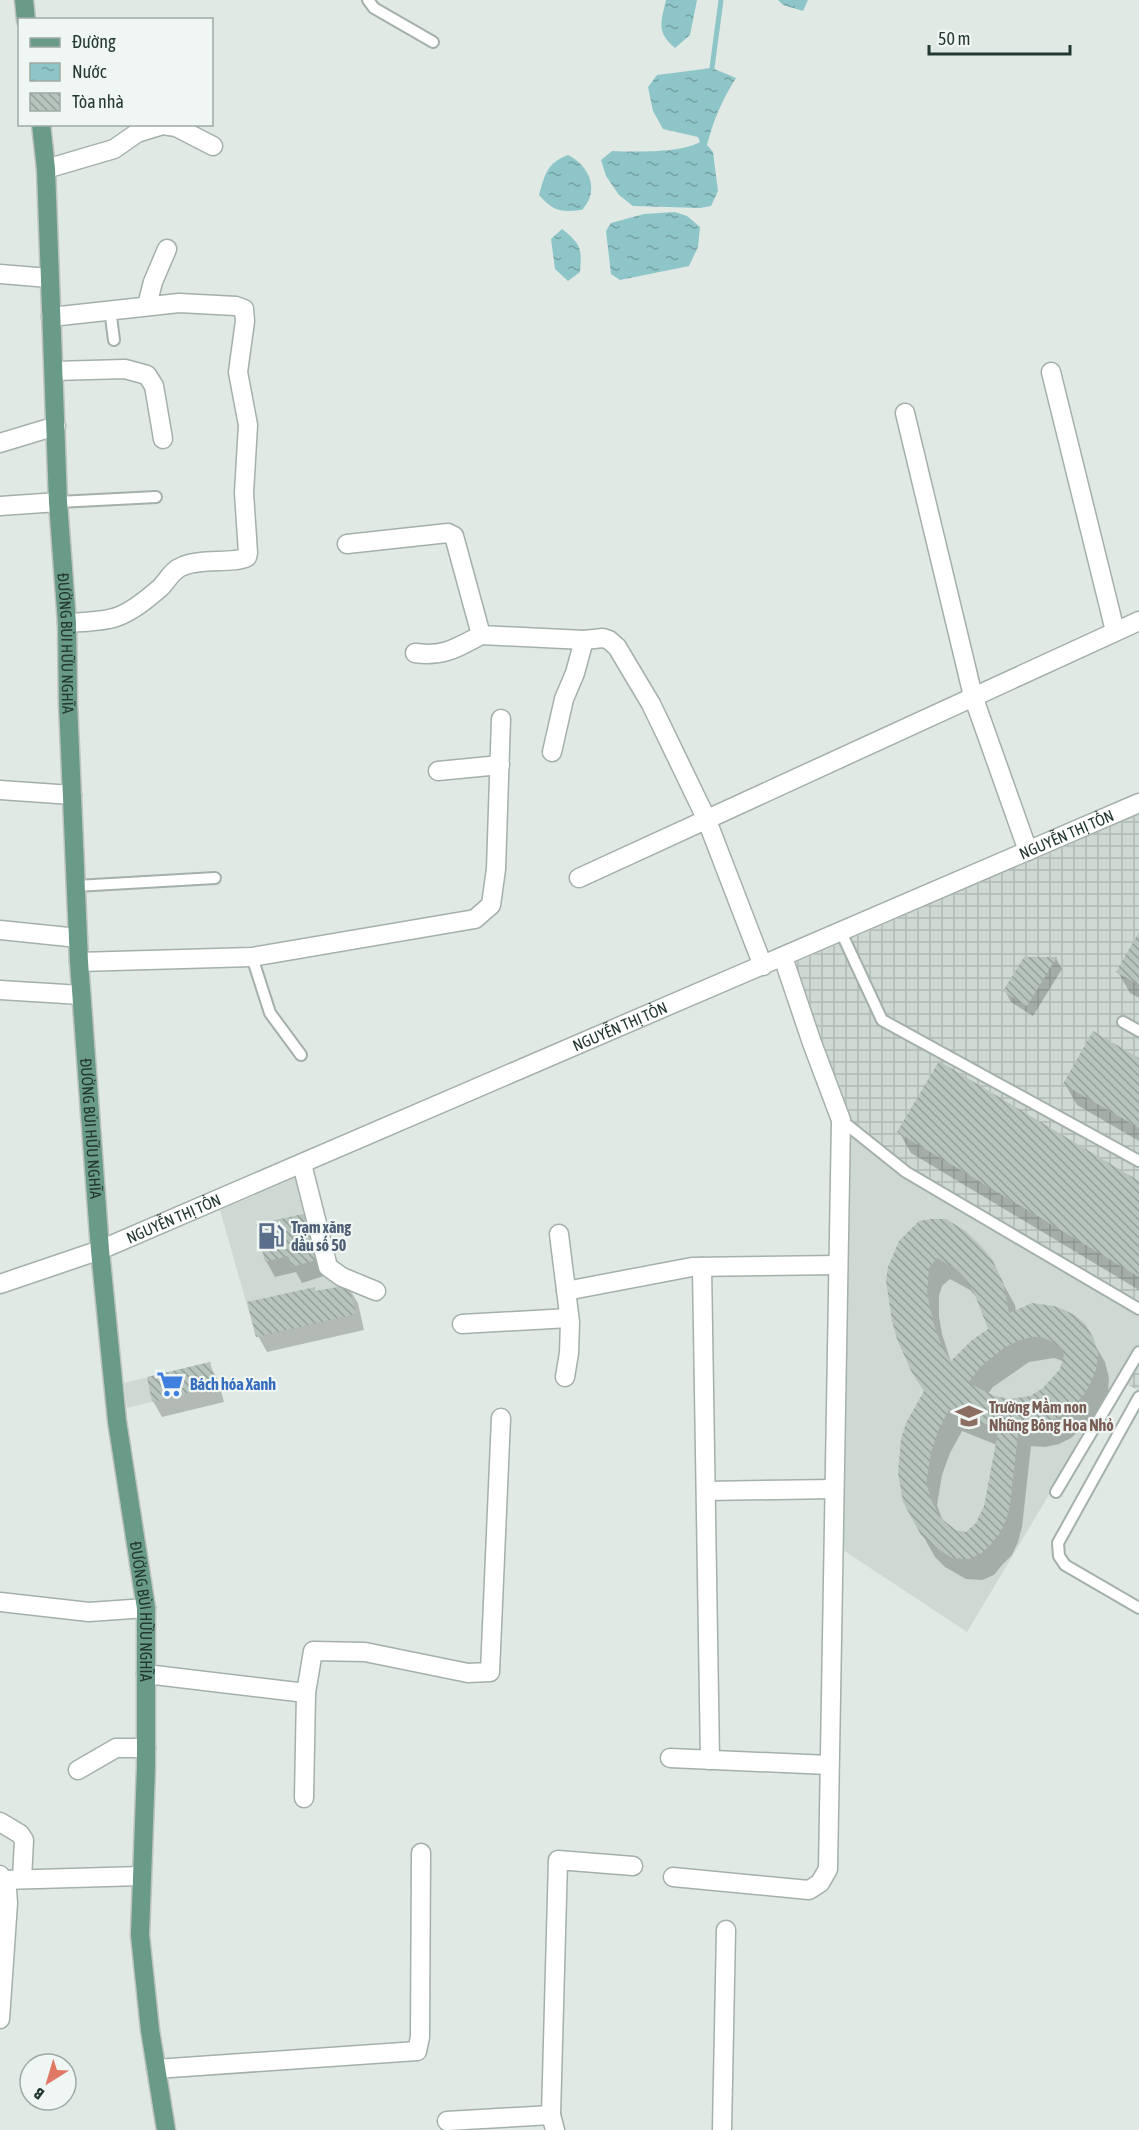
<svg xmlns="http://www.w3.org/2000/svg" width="1139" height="2130" viewBox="0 0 1139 2130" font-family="'Asap Condensed',sans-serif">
  <defs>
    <pattern id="industrial-grid" width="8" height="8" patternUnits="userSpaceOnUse" patternTransform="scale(1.5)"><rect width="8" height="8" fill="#cfd9d3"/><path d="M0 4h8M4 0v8" fill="none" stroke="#b1bbb5"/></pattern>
    <pattern id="water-ripples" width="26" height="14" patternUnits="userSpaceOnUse" patternTransform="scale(1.5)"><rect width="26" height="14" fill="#8ec5c8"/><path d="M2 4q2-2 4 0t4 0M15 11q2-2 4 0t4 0" fill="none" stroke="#74a1a3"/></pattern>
    <pattern id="building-back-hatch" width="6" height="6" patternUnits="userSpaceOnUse" patternTransform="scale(1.5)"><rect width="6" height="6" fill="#b6c4bd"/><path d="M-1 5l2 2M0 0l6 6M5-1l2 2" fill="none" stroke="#94a09a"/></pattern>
  </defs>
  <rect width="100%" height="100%" fill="#e0e9e4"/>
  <g fill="#cfd9d3">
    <path d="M848,1129L1139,1314V1344L967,1632L840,1548Z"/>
    <path d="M298,1177L322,1271L349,1285L356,1314L256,1337L220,1210Z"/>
    <path d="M210,1362L216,1386L127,1408L124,1383Z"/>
  </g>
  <g fill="url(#industrial-grid)">
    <path d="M1139,814V1304L911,1169L848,1120L792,964Z"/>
    <path d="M1139,1359V1391L1125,1383Z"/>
  </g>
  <g fill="url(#water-ripples)">
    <path d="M666,0H697L690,35L675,48C656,32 661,22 666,0Z"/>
    <path d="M778,0H808L803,11L783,5Z"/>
    <path d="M712,68L736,78C723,98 713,121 707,145L713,152L718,191L711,206L700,208L633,206L619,195L606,176L601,160L612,151C634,152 681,153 700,142L698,137L663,129L653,111L648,87L657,75Z"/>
    <path d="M568,155C590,166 600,191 582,210C561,212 554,212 539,195C545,174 547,163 568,155Z"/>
    <path d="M675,212L687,216L700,227L698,247L689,266L620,280L611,274L606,231L611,223L644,214Z"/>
    <path d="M562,229C581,244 582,248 580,272L568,281L555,269L551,239Z"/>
  </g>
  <g fill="#0003" fill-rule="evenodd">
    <path d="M1139,935V998L1130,993L1118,972Z"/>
    <path d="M1025,958H1056L1062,969L1033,1016L1011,1002L1005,991Z"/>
    <path d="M1139,1059V1141L1077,1105L1065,1084Z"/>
    <path d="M899,1132L1139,1183V1290L911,1153Z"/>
    <path d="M307,1214L327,1275L302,1283L296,1272L275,1277L266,1261Z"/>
    <path d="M894,1255L990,1260L1015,1305L1016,1312L1084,1326L1105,1362L1109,1378L1108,1392L1094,1417L1071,1438L1059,1444L1045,1447L1031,1446L1022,1527L1018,1542L1012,1555L1002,1565L994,1575L982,1580L966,1579L945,1567L935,1557L922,1534L925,1393ZM950,1279L970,1290L978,1299L990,1330L951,1362L942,1334L939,1316V1296L942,1286ZM1054,1358L1065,1362L1061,1370L1049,1384L1030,1397L1009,1401L988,1394L993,1387L1029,1362ZM962,1431L997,1445L985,1507L977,1524L967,1533L961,1534L947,1526L942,1519L937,1505L942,1475L950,1453Z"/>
    <path d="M348,1287L358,1303L364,1330L267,1352L258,1336L314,1289L316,1292Z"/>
    <path d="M209,1364L218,1380L224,1402L162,1417L153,1401Z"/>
  </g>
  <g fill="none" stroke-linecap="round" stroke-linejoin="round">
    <path stroke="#8ec5c8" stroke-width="5" d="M712,68L721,0"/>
  </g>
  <g fill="url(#building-back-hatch)" fill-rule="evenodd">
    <path d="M1139,932V985L1116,972Z"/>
    <path d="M1024,957H1057L1027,1006L1003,991Z"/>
    <path d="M1093,1031L1139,1058V1128L1063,1084Z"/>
    <path d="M939,1061L1139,1181V1277L897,1132Z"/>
    <path d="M308,1213L319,1259L292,1267L288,1256L265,1262L256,1224Z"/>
    <path d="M931,1219H946L964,1230L979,1244L992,1259L1003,1282L1009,1313L1032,1303L1054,1306L1065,1310L1076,1316L1086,1325L1094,1339L1098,1355L1096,1370L1091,1382L1083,1396L1072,1407L1059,1417L1046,1423L1032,1426L1019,1425L1010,1505L1006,1520L1000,1533L991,1544L982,1553L969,1559L952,1558L932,1545L921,1535L903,1502L898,1473L901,1439L906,1423L924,1391L912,1373L897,1339L892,1321L886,1281L888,1267L899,1241L919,1221ZM937,1258L956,1269L966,1279L975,1295L988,1329L972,1340L951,1361L943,1349L934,1325L927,1293L929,1268ZM1032,1337H1041L1051,1341L1062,1349L1064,1355L1060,1369L1042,1389L1030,1396L1009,1399L995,1396L968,1383L981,1366L1004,1348L1017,1341ZM949,1410L976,1422L999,1427L984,1506L976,1523L966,1532L956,1530L942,1519L933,1504L926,1483L931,1453L938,1431Z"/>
    <path d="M349,1285L356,1314L256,1337L247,1302L315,1287V1291Z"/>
    <path d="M210,1362L216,1386L152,1402L147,1377Z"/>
  </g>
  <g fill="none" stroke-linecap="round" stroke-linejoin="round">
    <defs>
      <g id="service">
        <path d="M368,0L374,8L433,42"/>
        <path d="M110,309L114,340"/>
        <path d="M58,502L156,497"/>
        <path d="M76,886L215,878"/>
        <path d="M841,932L882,1020L1139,1161"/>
        <path d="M252,957L270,1013L301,1055"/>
        <path d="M1123,1022L1139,1031"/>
        <path d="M841,1120L906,1172L1139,1309"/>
        <path d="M1139,1397L1058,1543L1059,1556L1065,1565L1139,1608"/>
        <path d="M1056,1492L1139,1352"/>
      </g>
      <g id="minor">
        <path d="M46,169L114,149L137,133L163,125L176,127L213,146"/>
        <path d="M0,274L49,278"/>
        <path d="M147,305L153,282L167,249"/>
        <path d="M51,317L179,303L236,306L244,309L245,321L238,372L248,425L244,493L248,553L247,557C234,564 202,558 183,566C172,570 168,580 160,588C146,600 127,616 109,619C95,622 81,622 67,623"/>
        <path d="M54,371L125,369L147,375L154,386L163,439"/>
        <path d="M1051,372L1115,631"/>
        <path d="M905,413L973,696L1028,851"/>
        <path d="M0,443L56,426"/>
        <path d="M0,506L58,502"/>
        <path d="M347,544L448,533L454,536L481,635L584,640L603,638L609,640L617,647L651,704L706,818L763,966"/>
        <path d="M415,653C443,657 457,648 481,635"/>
        <path d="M552,752L564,699L575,673L584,640"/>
        <path d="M438,771L500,765"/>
        <path d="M0,790L72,795"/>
        <path d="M579,878L1139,621"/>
        <path d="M0,930L78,938"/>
        <path d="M79,962L252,957L475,919L491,905L496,869L501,719"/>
        <path d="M0,990L81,995"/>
        <path d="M302,1164L328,1267L342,1277L376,1291"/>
        <path d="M559,1234L570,1322L569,1353L565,1377"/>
        <path d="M702,1267L710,1760"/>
        <path d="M0,1284L100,1250"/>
        <path d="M566,1291L692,1267L838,1265"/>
        <path d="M462,1324L569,1318"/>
        <path d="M706,1491L834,1489"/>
        <path d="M0,1602L89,1612L146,1608"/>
        <path d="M146,1674L306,1693"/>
        <path d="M670,1758L829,1765"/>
        <path d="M78,1770L116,1748H146"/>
        <path d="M304,1798L306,1693L313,1651L365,1652L468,1673L490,1672L501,1418"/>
        <path d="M0,1822L20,1834L24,1840L22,1879"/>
        <path d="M0,1875L7,1890L8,1903L0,2019"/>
        <path d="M673,1877L809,1890L820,1883L828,1869L841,1120L812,1043L783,957"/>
        <path d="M3,1880L141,1876"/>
        <path d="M156,2069L417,2051L420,2037L421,1853"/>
        <path d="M447,2121L551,2115"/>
        <path d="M555,2130L551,2115L558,1860L633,1866"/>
        <path d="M722,2130L726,1930"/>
      </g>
      <g id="tertiary">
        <path id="s1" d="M100,1250L1139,803"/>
      </g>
      <g id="primary">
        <path d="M24,0L26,20"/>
        <path id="s2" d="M41,124L46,169L58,502L67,623L68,703L79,962L100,1250L117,1421L146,1608V1767L140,1935L150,2030L166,2130"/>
      </g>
    </defs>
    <use href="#service" stroke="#a4b0aa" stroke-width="14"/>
    <use href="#minor" stroke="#a4b0aa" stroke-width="21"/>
    <use href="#tertiary" stroke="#a4b0aa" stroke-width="21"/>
    <use href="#primary" stroke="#bdc3c1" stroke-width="21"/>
    <use href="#service" stroke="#fff" stroke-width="10"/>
    <use href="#minor" stroke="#fff" stroke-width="18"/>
    <use href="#tertiary" stroke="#fff" stroke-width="18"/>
    <use href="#primary" stroke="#6a9a88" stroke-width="18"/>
  </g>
  <defs>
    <symbol id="fuel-bare" viewBox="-9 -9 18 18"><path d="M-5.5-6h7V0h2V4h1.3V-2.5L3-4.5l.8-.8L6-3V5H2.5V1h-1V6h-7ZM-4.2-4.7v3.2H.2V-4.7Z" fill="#5c6f8a" stroke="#f0f6f3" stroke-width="2.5" paint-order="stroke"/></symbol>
    <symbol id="supermarket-bare" viewBox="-9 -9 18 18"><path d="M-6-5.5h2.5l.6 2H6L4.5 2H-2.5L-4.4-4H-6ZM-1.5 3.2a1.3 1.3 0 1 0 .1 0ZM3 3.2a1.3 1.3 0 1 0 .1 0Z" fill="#3f7fe0" stroke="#f0f6f3" stroke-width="2.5" paint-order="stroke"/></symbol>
    <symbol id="school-bare" viewBox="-9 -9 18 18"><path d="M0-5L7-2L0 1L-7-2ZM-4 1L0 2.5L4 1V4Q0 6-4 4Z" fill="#8d6e63" stroke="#f0f6f3" stroke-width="2.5" paint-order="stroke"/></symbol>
  </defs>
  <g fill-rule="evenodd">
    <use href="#fuel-bare" x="252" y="1217" width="38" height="38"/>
    <use href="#supermarket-bare" x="151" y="1365" width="38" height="38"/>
    <use href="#school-bare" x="950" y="1397" width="38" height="38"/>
  </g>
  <g text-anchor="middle" stroke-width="4.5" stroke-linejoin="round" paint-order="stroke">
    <g font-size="16" fill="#233830" stroke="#f0f6f3">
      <text dy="6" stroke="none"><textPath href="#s2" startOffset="520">ĐƯỜNG BÙI HỮU NGHĨA</textPath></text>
      <text dy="6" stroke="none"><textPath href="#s1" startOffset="1052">NGUYỄN THỊ TỒN</textPath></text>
      <text dy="6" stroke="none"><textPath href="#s1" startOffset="566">NGUYỄN THỊ TỒN</textPath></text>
      <text dy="6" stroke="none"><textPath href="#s2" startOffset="1006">ĐƯỜNG BÙI HỮU NGHĨA</textPath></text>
      <text dy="6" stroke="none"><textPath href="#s1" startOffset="80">NGUYỄN THỊ TỒN</textPath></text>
      <text dy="6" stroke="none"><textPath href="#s2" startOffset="1492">ĐƯỜNG BÙI HỮU NGHĨA</textPath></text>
    </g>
    <g font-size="16" font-weight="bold" fill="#4e5e75" stroke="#f0f6f3" text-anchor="start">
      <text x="291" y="1233">Trạm xăng<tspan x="291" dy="18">dầu số 50</tspan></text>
    </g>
    <g font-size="16" font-weight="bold" fill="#366cbe" stroke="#f0f6f3" text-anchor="start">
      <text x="190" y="1390">Bách hóa Xanh</text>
    </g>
    <g font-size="16" font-weight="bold" fill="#785e54" stroke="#f0f6f3" text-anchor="start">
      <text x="989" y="1413">Trường Mầm non<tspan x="989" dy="18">Những Bông Hoa Nhỏ</tspan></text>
    </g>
  </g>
  <rect x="18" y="18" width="195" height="108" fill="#f0f6f3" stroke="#9eaaa5" stroke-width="1.5"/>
  <rect x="30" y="38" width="30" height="9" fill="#6a9a88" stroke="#9eaaa5" stroke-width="1.5"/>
  <text x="72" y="48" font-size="18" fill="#233830">Đường</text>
  <rect x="30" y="63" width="30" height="18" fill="url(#water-ripples)" stroke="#9eaaa5" stroke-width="1.5"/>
  <text x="72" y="78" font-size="18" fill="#233830">Nước</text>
  <rect x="30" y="93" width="30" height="18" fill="url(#building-back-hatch)" stroke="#9eaaa5" stroke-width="1.5"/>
  <text x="72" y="108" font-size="18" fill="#233830">Tòa nhà</text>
  <g transform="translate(48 2082) rotate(217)"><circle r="28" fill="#f0f6f3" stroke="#9eaaa5" stroke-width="1.5"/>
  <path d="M0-4.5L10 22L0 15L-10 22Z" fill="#e17866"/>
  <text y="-9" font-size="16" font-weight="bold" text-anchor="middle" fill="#233830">B</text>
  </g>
  <path d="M929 45v9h141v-9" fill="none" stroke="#233830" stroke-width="3"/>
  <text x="938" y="45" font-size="18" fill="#233830" stroke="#f0f6f3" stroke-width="4.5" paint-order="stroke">50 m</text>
</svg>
